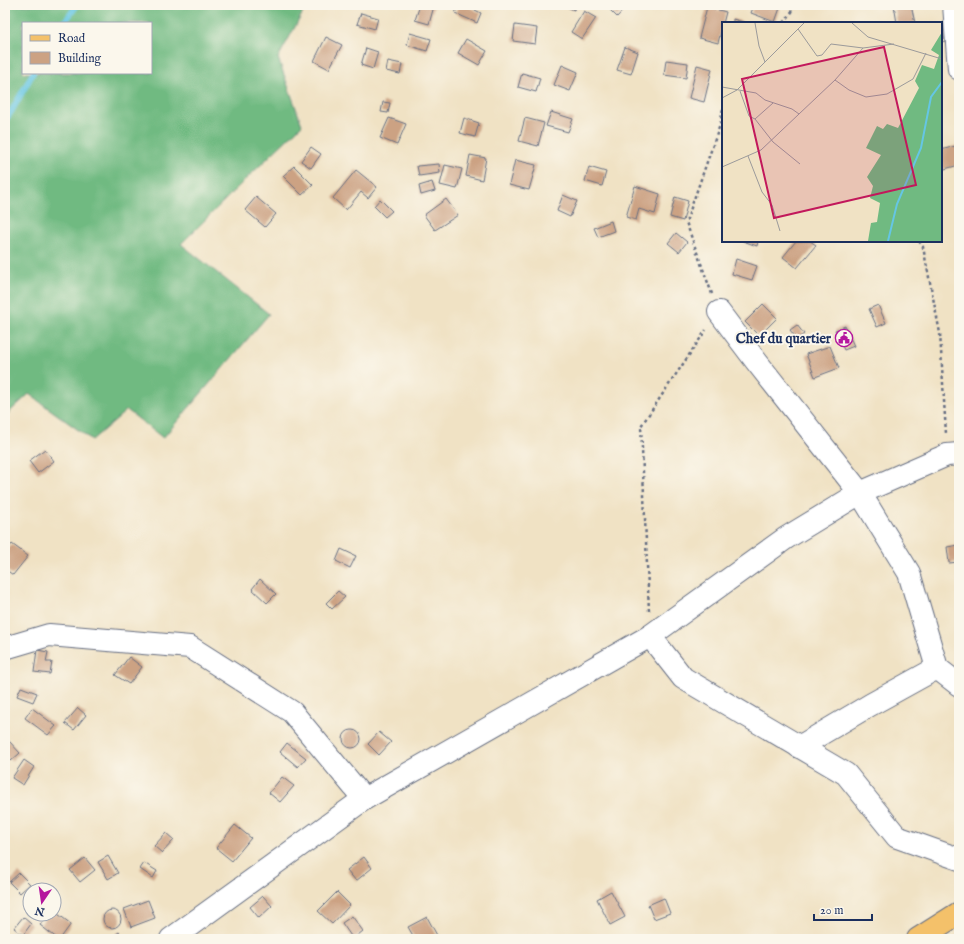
<svg xmlns="http://www.w3.org/2000/svg" width="964" height="944" viewBox="0 0 964 944" font-family="'IM FELL English',serif">
  <rect width="100%" height="100%" fill="#fbf7ec"/>
  <filter id="ink" filterUnits="userSpaceOnUse"><feTurbulence type="fractalNoise" baseFrequency=".025" numOctaves="2"/><feDisplacementMap in="SourceGraphic" scale="8" xChannelSelector="R" yChannelSelector="G"/><feConvolveMatrix kernelMatrix="1 2 1 2 8 2 1 2 1" color-interpolation-filters="sRGB"/></filter>
  <filter id="wash" filterUnits="userSpaceOnUse"><feTurbulence type="fractalNoise" baseFrequency=".012" numOctaves="4" result="noise"/><feDisplacementMap in="SourceGraphic" scale="16" xChannelSelector="R" yChannelSelector="G"/><feGaussianBlur stdDeviation="0.9" result="paint"/><feColorMatrix in="noise" values="0 0 0 0 0 0 0 0 0 0 0 0 0 0 0 0 0 1.4 0 .05"/><feComposite in="paint" operator="in"/></filter>
  <g filter="url(#wash)">
    <rect width="100%" height="100%" fill="#f0e2c4"/>
    <path fill="#70ba81" stroke="#467470" fill-rule="evenodd" d="M5,5H307L278,58L302,125L244,181L181,244L269,314L163,438L127,410L92,440L29,394L5,416ZM23,23H151V73H23Z"/>
    <g fill="none" stroke-linecap="round" stroke-linejoin="round">
      <g stroke="#65c6e4" stroke-width="6">
        <path d="M64,23L77,5"/>
        <path d="M5,120L11,112L33,73"/>
      </g>
    </g>
    <g id="blocks">
      <g fill="#cca283">
        <path d="M420,5L434,6L429,24L415,20Z"/>
        <path d="M459,5H465L481,13L477,23L455,13Z"/>
        <path d="M562,5H576L574,10Z"/>
        <path d="M611,5H628L617,17L608,8Z"/>
        <path d="M754,5H773L780,8L775,22L751,13Z"/>
        <path d="M894,5H911L915,23H897Z"/>
        <path d="M707,7L726,12L718,43L699,38Z"/>
        <path d="M584,11L596,18L582,39L571,32Z"/>
        <path d="M361,13L378,18L375,29L357,24Z"/>
        <path d="M733,19L743,22V23H733Z"/>
        <path d="M515,25L537,28L535,44L513,41Z"/>
        <path d="M941,28L945,41L941,42Z"/>
        <path d="M410,33L431,39L427,51L407,45Z"/>
        <path d="M326,37L342,45L329,69L314,61Z"/>
        <path d="M466,39L487,51L479,65L458,53Z"/>
        <path d="M625,47L638,52L631,74L617,70Z"/>
        <path d="M366,48L378,52L373,69L361,65Z"/>
        <path d="M666,60L688,63L686,78L664,75Z"/>
        <path d="M388,61L402,64L400,74L386,71Z"/>
        <path d="M562,65L578,72L570,91L554,85Z"/>
        <path d="M697,65L712,69L704,102L689,98Z"/>
        <path d="M522,73L540,78L536,92L518,87Z"/>
        <path d="M383,102L390,103L388,113L381,112Z"/>
        <path d="M551,112L573,119L568,132L546,126Z"/>
        <path d="M389,118L406,124L397,145L380,138Z"/>
        <path d="M464,118L479,123L475,137L460,133Z"/>
        <path d="M525,118L544,123L538,146L519,141Z"/>
        <path d="M959,145V165L941,170V150Z"/>
        <path d="M311,147L321,154L311,168L301,161Z"/>
        <path d="M470,155L486,158L482,180L466,176Z"/>
        <path d="M515,160L536,165L529,190L509,185Z"/>
        <path d="M439,164L440,173L419,176L417,166Z"/>
        <path d="M445,165L462,169L457,189L440,185Z"/>
        <path d="M294,166L313,185L302,195L283,176Z"/>
        <path d="M589,167L606,172L602,186L585,181Z"/>
        <path d="M356,170L377,187L368,198L361,192L346,210L333,198Z"/>
        <path d="M432,182L435,191L421,195L419,186Z"/>
        <path d="M635,186L660,194L655,214L639,209L636,220L626,217Z"/>
        <path d="M563,195L577,201L570,217L557,211Z"/>
        <path d="M256,197L276,214L265,227L245,210Z"/>
        <path d="M675,197L688,201L683,221L670,217Z"/>
        <path d="M380,199L392,211L385,217L374,206Z"/>
        <path d="M446,199L458,215L435,230L424,215Z"/>
        <path d="M611,221L614,231L598,237L594,228Z"/>
        <path d="M676,233L687,242L679,252L668,243Z"/>
        <path d="M743,241H758L757,246Z"/>
        <path d="M796,241H810L816,245L797,268L783,257Z"/>
        <path d="M736,259L757,266L752,280L732,274Z"/>
        <path d="M763,304L777,318L759,336L745,322Z"/>
        <path d="M878,305L886,323L877,327L869,309Z"/>
        <path d="M797,325L804,334L797,339L790,330Z"/>
        <path d="M845,326L854,346L844,350L835,330Z"/>
        <path d="M830,346L839,368L815,377L806,354Z"/>
        <path d="M45,449L54,461L38,473L29,461Z"/>
        <path d="M12,544L28,556L13,575L5,569V552Z"/>
        <path d="M959,545V562L949,563L947,547Z"/>
        <path d="M341,549L356,556L350,568L336,561Z"/>
        <path d="M260,579L276,594L267,603L252,589Z"/>
        <path d="M338,591L345,597L332,609L326,603Z"/>
        <path d="M37,650L48,652L46,662H52L50,674L34,672Z"/>
        <path d="M129,657L142,667L129,684L115,675Z"/>
        <path d="M21,687L37,693L33,702L17,696Z"/>
        <path d="M32,708L56,726L48,735L25,718Z"/>
        <path d="M78,708L86,715L74,730L65,723Z"/>
        <circle cx="352" cy="739" r="9"/>
        <path d="M379,732L391,742L379,755L368,744Z"/>
        <path d="M9,741L20,753L11,761L5,755V745Z"/>
        <path d="M287,743L306,758L298,767L280,752Z"/>
        <path d="M24,760L34,767L23,785L12,778Z"/>
        <path d="M282,777L294,786L280,802L269,793Z"/>
        <path d="M235,825L251,838L232,861L216,848Z"/>
        <path d="M166,833L174,840L162,853L154,846Z"/>
        <path d="M108,856L118,873L108,879L98,862Z"/>
        <path d="M364,857L372,868L356,881L347,870Z"/>
        <path d="M85,858L95,870L80,882L70,870Z"/>
        <path d="M144,863L157,871L153,878L140,869Z"/>
        <path d="M19,873L30,884L20,893L9,882Z"/>
        <path d="M611,891L625,917L610,925L597,899Z"/>
        <path d="M337,892L350,905L332,924L318,911Z"/>
        <path d="M263,896L272,906L259,918L250,907Z"/>
        <path d="M664,898L670,913L654,919L648,905Z"/>
        <path d="M148,900L155,918L131,927L124,909Z"/>
        <path d="M30,907V914H34L32,916L28,915L26,912L27,909Z"/>
        <circle cx="112" cy="919" r="9"/>
        <path d="M54,911L71,924L60,939H58L40,925L48,914H54Z"/>
        <path d="M352,916L363,931L353,939L342,923Z"/>
        <path d="M23,917L31,924L23,935L14,928Z"/>
        <path d="M427,917L439,939H415L408,927Z"/>
        <path d="M119,932L126,939H112L111,938Z"/>
      </g>
    </g>
  </g>
  <g filter="url(#ink)">
    <use href="#blocks" fill-opacity="0" stroke="#666e82" stroke-width="1"/>
    <g fill="none" stroke-linecap="round" stroke-linejoin="round">
      <defs>
        <g id="minor">
          <path d="M954,5L959,69"/>
          <path d="M719,312L756,361L860,493L909,573L937,668L959,685"/>
          <path d="M650,636L786,538L860,493L947,455L959,454"/>
          <path d="M5,648L49,635L190,647L292,712L364,799"/>
          <path d="M799,747L870,705L937,668"/>
          <path d="M171,939L364,799L650,636L683,678L846,774L897,837L959,859"/>
        </g>
        <path id="major" d="M918,939L959,913"/>
      </defs>
      <use href="#minor" stroke="#666e82" stroke-width="24"/>
      <use href="#major" stroke="#666e82" stroke-width="24"/>
      <g stroke="#666e82" stroke-width="2.5" stroke-dasharray="3 3" stroke-linecap="butt">
        <path d="M784,23L797,5"/>
        <path d="M919,241L923,247L940,333L946,434"/>
        <path d="M712,294L686,222L720,125L723,108"/>
        <path d="M649,611L641,426L706,330"/>
      </g>
      <use href="#minor" stroke="#fff" stroke-width="22"/>
      <use href="#major" stroke="#f4c16a" stroke-width="22"/>
    </g>
  </g>
  <defs>
    <symbol id="civic-ring" viewBox="-11 -11 22 22"><circle r="9.5" fill="#fbf7ec" stroke="#b5179e" stroke-width="1.5"/><path d="M-.6-6.5H3V-4.5H.6V-3L4-1V1h2V6H-6V1h2V-1L-.6-3ZM-1.2 2.5V6h2.4V2.5Z" fill="#b5179e"/></symbol>
  </defs>
  <g fill-rule="evenodd">
    <use href="#civic-ring" x="834" y="328" width="20" height="20"/>
  </g>
  <g text-anchor="middle" stroke-width="4" stroke-linejoin="round" paint-order="stroke">
    <g font-size="14" font-weight="bold" fill="#1b2f5e" stroke="#fbf7ec" text-anchor="end">
      <text x="831" y="343">Chef du quartier</text>
    </g>
  </g>
  <g transform="translate(722 22)">
    <rect width="220" height="220" fill="#f0e2c4"/>
    <path d="M220,10V219H146L149,201L155,200L158,181L148,176L151,164L145,155L159,133L144,126L155,104L161,107L165,102L176,106L197,66L193,59L200,43L212,47L217,33L209,28Z" fill="#70ba81"/>
    <path fill="none" stroke="#65c6e4" stroke-width="2" d="M166,219L175,182L199,126L209,75L220,60"/>
    <path fill="none" stroke="#9b9a9b" stroke-width="1" d="M33,1L37,24L43,40M130,1L146,15L220,37M76,7L95,34L100,33L109,22L141,26M113,58L127,68L144,75L165,72L191,57L204,31M0,65L34,71L43,78L70,87L77,92L113,58L141,26L172,22M18,69L27,94L33,97L51,120L78,142M0,76L15,68L82,1M33,97L51,81M26,134L40,170L50,183L58,209M0,145L39,128L77,92"/>
    <path fill="#c2185b" fill-opacity="0.15" stroke="#c2185b" stroke-width="2" d="M162,25L194,163L52,196L20,57Z"/>
    <rect width="220" height="220" fill="none" stroke="#1b2f5e" stroke-width="2"/>
  </g>
  <rect width="964" height="944" fill="none" stroke="#fbf7ec" stroke-width="20"/>
  <rect x="22" y="22" width="130" height="52" fill="#fbf7ec" stroke="#a1a7b3"/>
  <rect x="30" y="35" width="20" height="6" fill="#f4c16a" stroke="#a1a7b3"/>
  <text x="58" y="42" font-size="12" fill="#1b2f5e">Road</text>
  <rect x="30" y="52" width="20" height="12" fill="#cca283" stroke="#a1a7b3"/>
  <text x="58" y="62" font-size="12" fill="#1b2f5e">Building</text>
  <g transform="translate(42 902) rotate(193)"><circle r="19" fill="#fbf7ec" stroke="#a1a7b3"/>
  <path d="M0-3L7 15L0 10L-7 15Z" fill="#b5179e"/>
  <text y="-6" font-size="11" font-weight="bold" text-anchor="middle" fill="#1b2f5e">N</text>
  </g>
  <path d="M814 914v6h58v-6" fill="none" stroke="#1b2f5e" stroke-width="2"/>
  <text x="820" y="914" font-size="12" fill="#1b2f5e" stroke="#fbf7ec" stroke-width="3" paint-order="stroke">20 m</text>
</svg>
